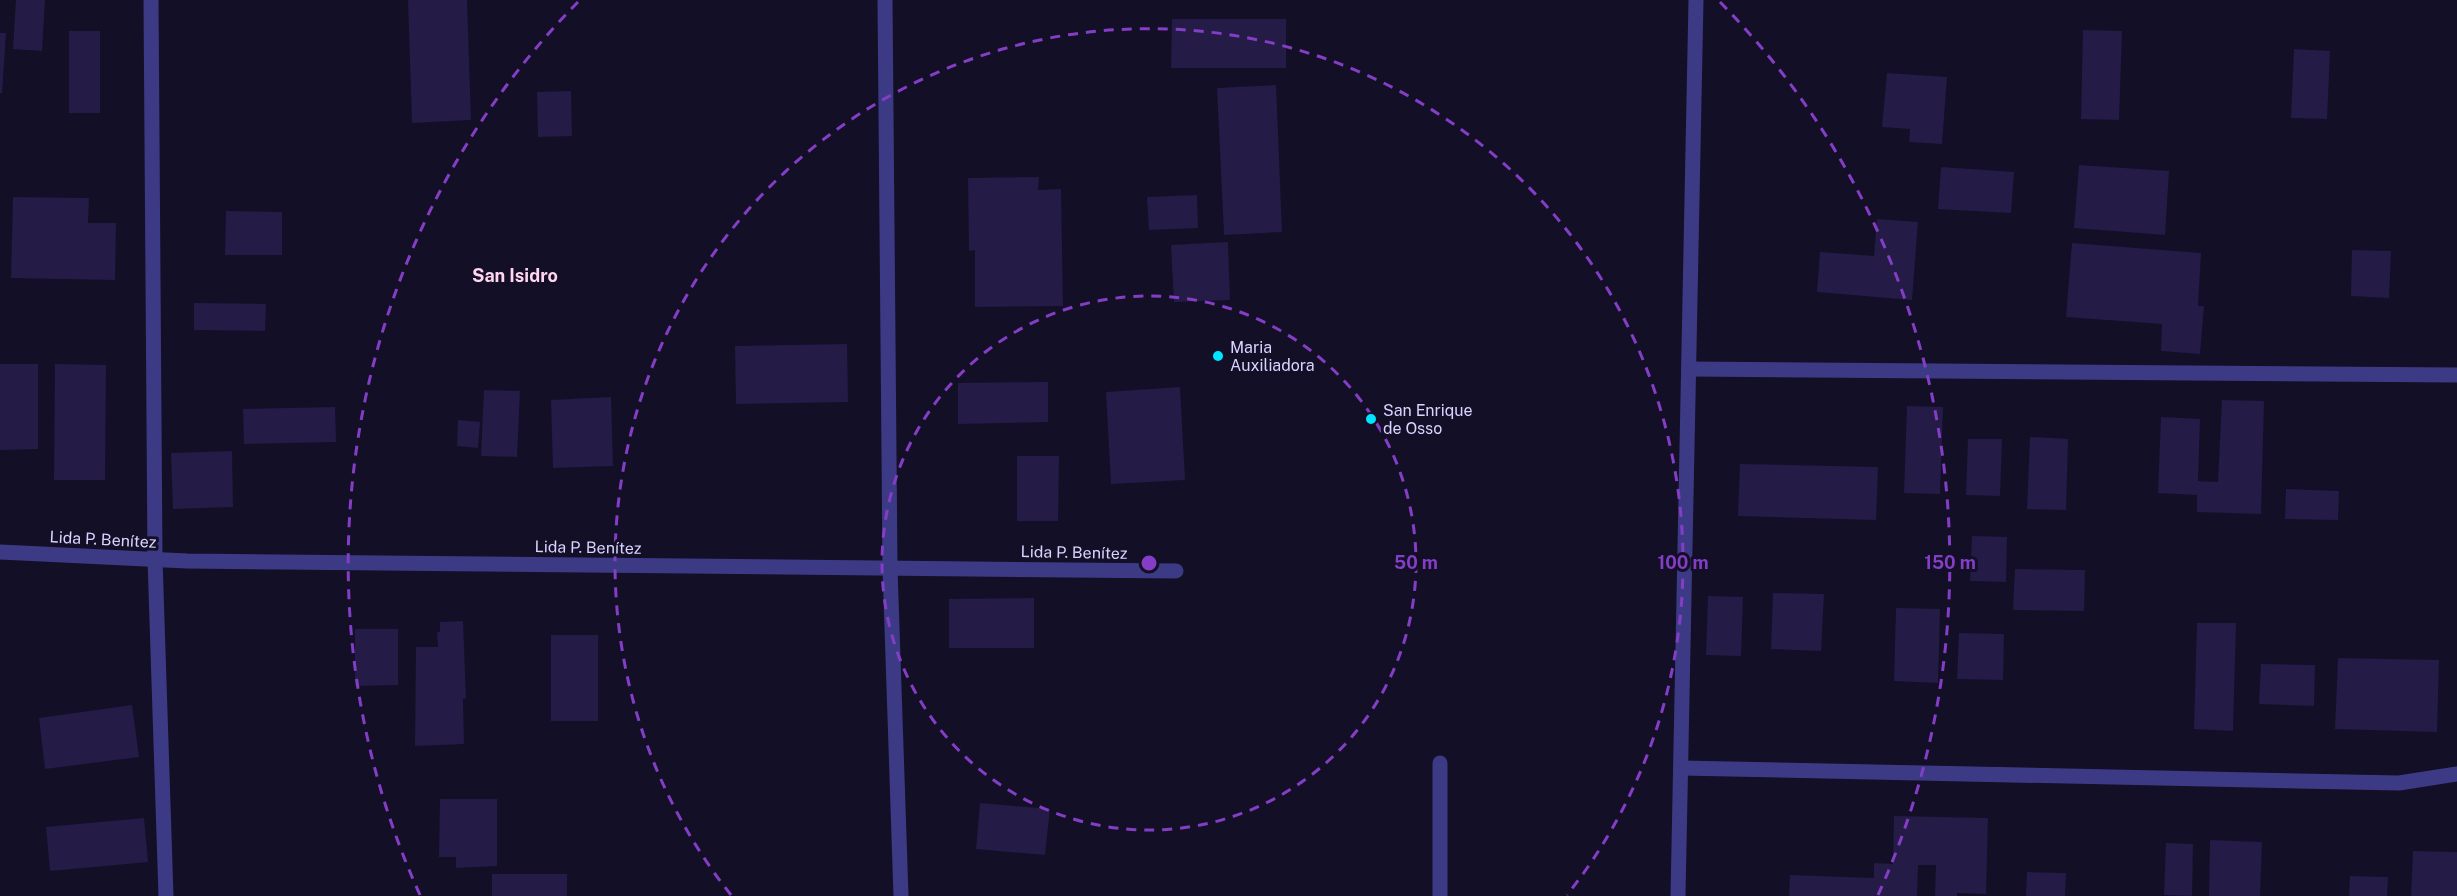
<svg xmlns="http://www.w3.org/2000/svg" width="2457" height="896" viewBox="0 0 2457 896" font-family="'Public Sans',sans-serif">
  <rect width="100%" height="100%" fill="#130f26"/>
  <g fill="#241b47">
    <path d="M16,0H45L42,51L13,49Z"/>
    <path d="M408,0H467L471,120L412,123Z"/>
    <path d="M1172,19H1286V68H1171Z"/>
    <path d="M2083,30L2122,31L2119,120L2081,119Z"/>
    <rect x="69" y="31" width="31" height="82"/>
    <path d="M0,33H6L2,93H0Z"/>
    <path d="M2294,49L2330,51L2327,119L2291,118Z"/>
    <path d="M1887,73L1947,77L1942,144L1909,142L1910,129L1882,127Z"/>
    <path d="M1276,85L1282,232L1224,235L1217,88Z"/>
    <path d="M571,91L572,136L538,137L537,92Z"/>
    <path d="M2079,165L2169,171L2165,235L2074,228Z"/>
    <path d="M1941,167L2014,172L2011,213L1938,209Z"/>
    <path d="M1039,177L1038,190L1061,189L1063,306L975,307V250L969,251L968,178Z"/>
    <path d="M1197,195L1198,228L1149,230L1147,197Z"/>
    <path d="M13,197L89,198L88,223H116L115,280L11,278Z"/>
    <path d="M226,211L282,212V255H225Z"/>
    <path d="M1877,219L1918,222L1912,300L1817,292L1820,252L1874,256Z"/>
    <path d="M1228,242L1230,300L1174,302L1171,245Z"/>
    <path d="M2072,243L2201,253L2198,306H2204L2200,354L2161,351L2162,324L2066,317Z"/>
    <path d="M2352,250L2391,251L2389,298L2351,296Z"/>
    <path d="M194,303L266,304L265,331L194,330Z"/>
    <path d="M847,344L848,402L736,404L735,346Z"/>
    <path d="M0,364H38V449L0,450Z"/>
    <path d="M55,364L106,365L105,480H54Z"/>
    <path d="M1048,382V422L958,424V383Z"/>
    <path d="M1180,387L1185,480L1111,484L1106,392Z"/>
    <path d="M484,390L520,391L517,457L481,456Z"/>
    <path d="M611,397L613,466L553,468L551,400Z"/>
    <path d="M2222,400L2264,401L2261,514L2197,512V495L2158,493L2161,417L2200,419L2198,481L2218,482Z"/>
    <path d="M1907,406L1943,407L1940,494L1904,493Z"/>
    <path d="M335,407L336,442L244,444L243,409Z"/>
    <path d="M458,420L480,422L478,448L457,446Z"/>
    <path d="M2030,437L2068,439L2066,510L2027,509Z"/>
    <path d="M1968,439H2002L2000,496L1966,495Z"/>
    <path d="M232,451L233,507L173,509L171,453Z"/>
    <path d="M1017,456H1059L1058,521H1017Z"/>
    <path d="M1740,464L1878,467L1876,520L1738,516Z"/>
    <path d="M2286,489L2339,491L2338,520L2285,519Z"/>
    <path d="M1972,536L2007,537L2006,582L1970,581Z"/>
    <path d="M2015,569L2085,570L2084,611L2013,610Z"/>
    <path d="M1773,593L1824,594L1821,651L1771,649Z"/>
    <path d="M1708,596L1743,597L1741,656L1706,655Z"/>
    <path d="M1034,598V648H949V599Z"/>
    <path d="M1896,608L1940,609L1938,683L1894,681Z"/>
    <path d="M463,621L466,698L463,699L464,744L415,746L416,647H438L437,632H440V622Z"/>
    <path d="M2197,623H2236L2233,731L2194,729Z"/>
    <path d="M355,629H398V685L355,686Z"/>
    <path d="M1959,633L2004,634L2003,680L1957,679Z"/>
    <rect x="551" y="635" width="47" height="86"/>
    <path d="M2338,658L2439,660L2437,732L2335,729Z"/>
    <path d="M2261,664L2315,665L2314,706L2259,704Z"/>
    <path d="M132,705L139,757L45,769L39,718Z"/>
    <path d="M440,799H497V866L456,868V857H439Z"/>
    <path d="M980,803L1050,809L1045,855L976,849Z"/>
    <path d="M1894,816L1988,818L1986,894L1957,893V896H1935L1936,865H1918L1917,896H1789L1790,875L1874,878V863L1893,864Z"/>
    <path d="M144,818L148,862L50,871L46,827Z"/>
    <path d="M2210,840L2262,842L2260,896H2209Z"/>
    <path d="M2166,843L2193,844L2192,896L2164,895Z"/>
    <path d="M2413,851L2457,852V896H2411Z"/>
    <path d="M2027,872L2066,873L2065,896H2026Z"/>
    <rect x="492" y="874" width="75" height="22"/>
    <path d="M2350,876L2388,877L2387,896H2349Z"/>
  </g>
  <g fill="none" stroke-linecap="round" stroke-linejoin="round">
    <path stroke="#3d3a85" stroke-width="15" d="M1440,896V763"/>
    <g stroke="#3d3a85" stroke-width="15">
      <path d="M151,0L155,559L166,896"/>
      <path d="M885,0L890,568L901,896"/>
      <path d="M1689,369L2457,375"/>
      <path d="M0,552L187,561L1176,571"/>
      <path d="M1681,768L2399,783L2457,774"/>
      <path d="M1678,896L1696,0"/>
    </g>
  </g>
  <g fill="none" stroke="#843dc5" stroke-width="3" stroke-dasharray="10 8">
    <circle cx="1149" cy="563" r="267"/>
    <path d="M731 895A534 534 0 1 1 1567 895"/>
    <path d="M420 895A801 801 0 0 1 578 2M1720 2A801 801 0 0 1 1878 895"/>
  </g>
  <g fill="#00e5ff" stroke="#130f26" stroke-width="2">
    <circle cx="1218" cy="356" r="6"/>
    <circle cx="1371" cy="419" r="6"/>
  </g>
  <g text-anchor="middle" stroke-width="6" stroke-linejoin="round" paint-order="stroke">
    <g font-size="16" fill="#d9d4ff" stroke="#130f26" text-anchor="start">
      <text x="1230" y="353">Maria<tspan x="1230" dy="18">Auxiliadora</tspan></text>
      <text x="1383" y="416">San Enrique<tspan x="1383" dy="18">de Osso</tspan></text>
    </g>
    <g font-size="16" fill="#d9d4ff" stroke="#130f26">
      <text transform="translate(103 539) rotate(3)" y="6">Lida P. Benítez</text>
      <text transform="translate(588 547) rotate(1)" y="6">Lida P. Benítez</text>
      <text transform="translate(1074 552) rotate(1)" y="6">Lida P. Benítez</text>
    </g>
    <g font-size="18" font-weight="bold" fill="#ffd6f0" stroke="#130f26">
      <text x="515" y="282">San Isidro</text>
    </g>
  </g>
  <circle cx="1149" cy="563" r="9" fill="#843dc5" stroke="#130f26" stroke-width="3"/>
  <g font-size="18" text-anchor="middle" font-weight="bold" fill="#843dc5" stroke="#130f26" stroke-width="6" stroke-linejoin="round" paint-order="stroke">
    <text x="1416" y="569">50 m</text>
    <text x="1683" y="569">100 m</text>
    <text x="1950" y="569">150 m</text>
  </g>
</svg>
